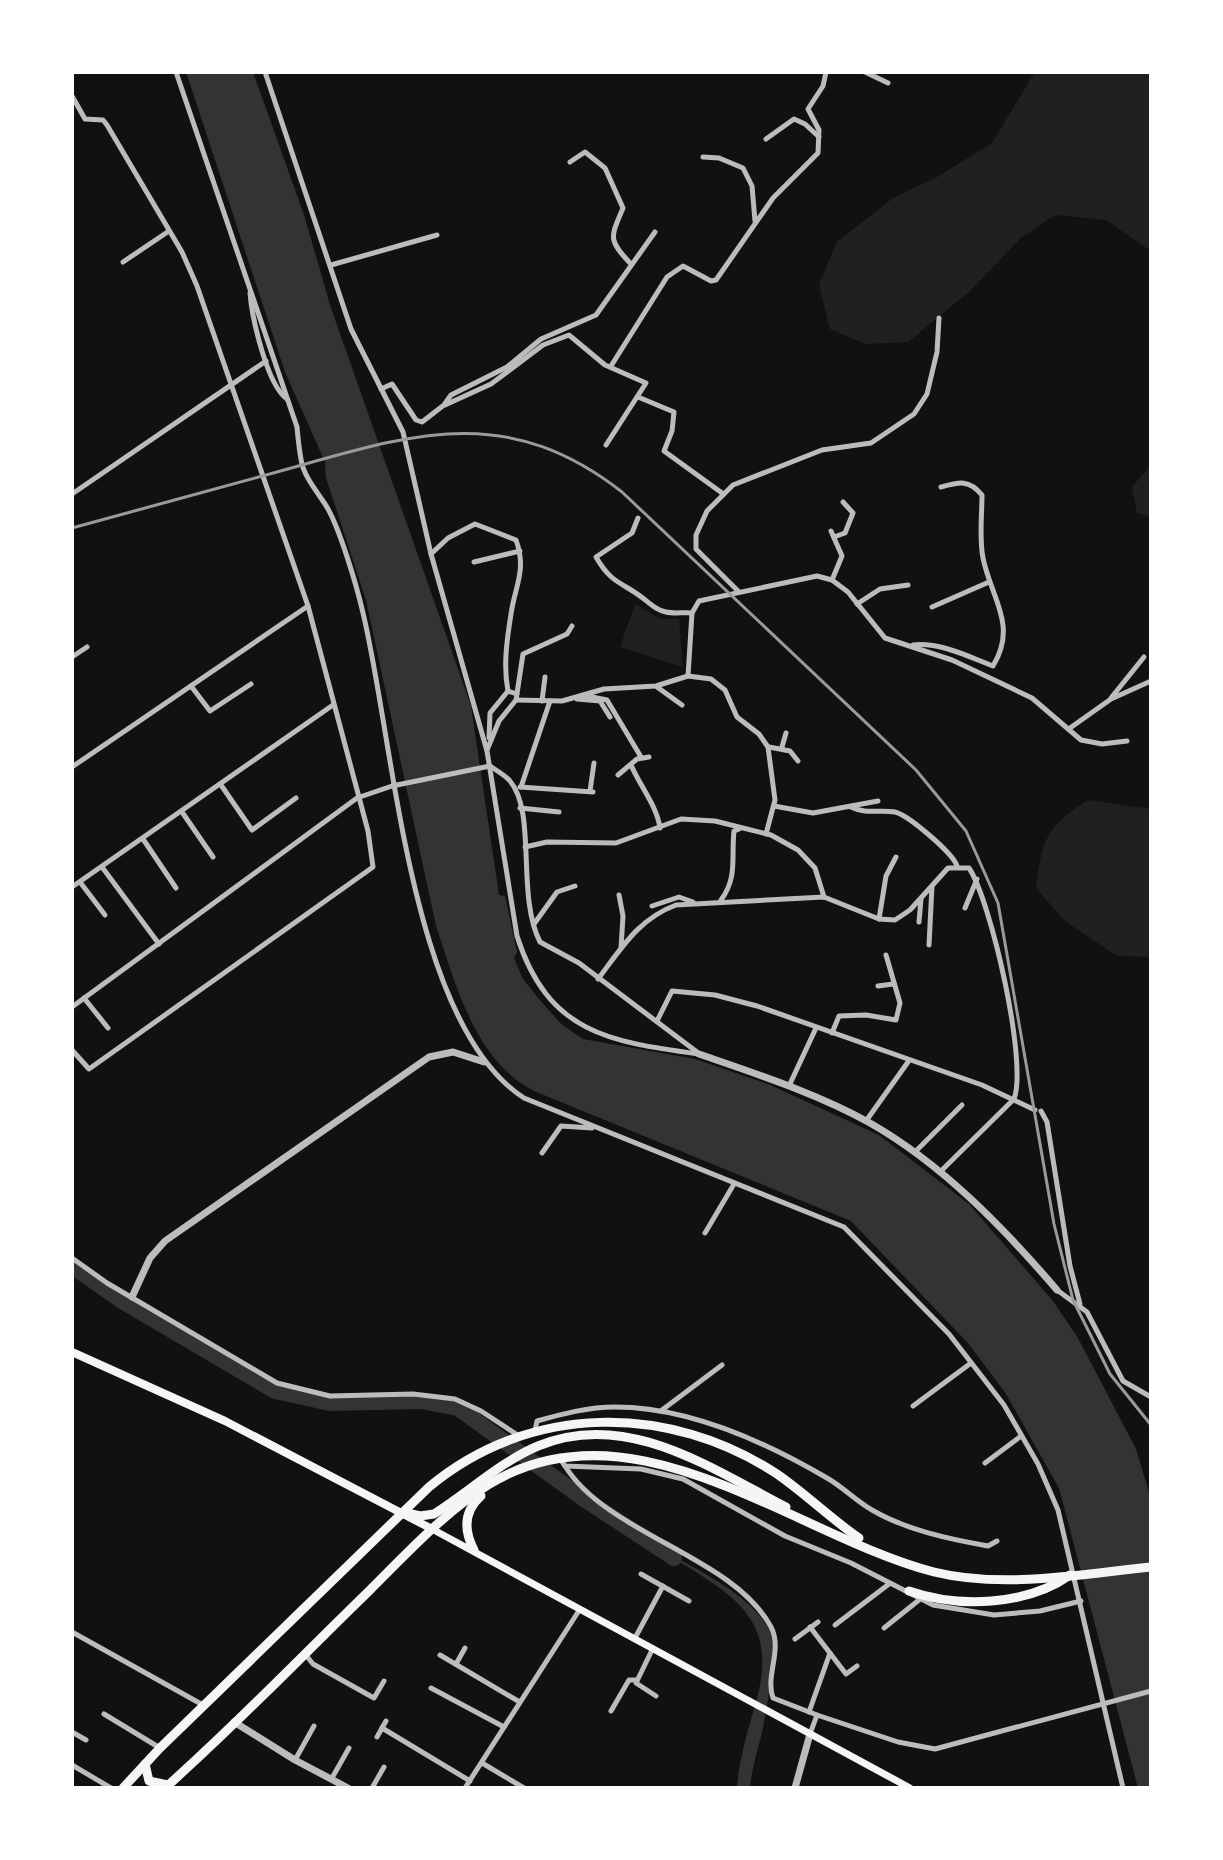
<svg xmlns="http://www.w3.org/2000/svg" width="1223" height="1860" viewBox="0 0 1223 1860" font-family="Helvetica,sans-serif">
  <rect width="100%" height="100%" fill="#111"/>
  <g fill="#202020">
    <path d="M1035,72H1151V251L1106,220L1055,215L1021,238L970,291L908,342L866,344L830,329L819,284L837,242L893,198L939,176L992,143Z"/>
    <path d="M1151,465V517L1137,513L1132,487Z"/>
    <path d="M635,604L660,619H679L683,667L620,647Z"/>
    <path d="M1088,800L1151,809V957L1117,956L1065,921L1036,888C1042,839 1046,827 1088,800Z"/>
  </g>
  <g fill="#333">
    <path d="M186,72H253L304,215L331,308L471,706L499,895L505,896L517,952L514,958L523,979L539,999L561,1024L583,1039L695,1059L768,1084L879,1135L969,1204L1053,1301L1078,1338L1136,1449L1151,1499V1788H1138L1059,1488L1006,1394L968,1343L851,1221L534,1091C475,1061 456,985 436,926L366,600L326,478L325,462L285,372Z"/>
    <path d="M657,1547C690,1566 768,1601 773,1643C775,1664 768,1700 764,1722C760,1745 752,1764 750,1788H737C739,1757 749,1728 757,1698C781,1609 721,1591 657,1547Z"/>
  </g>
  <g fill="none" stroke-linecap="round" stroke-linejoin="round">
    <path stroke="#333" stroke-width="16" d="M72,1266L122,1301L275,1391L330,1403L421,1401L458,1408L584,1499L674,1558"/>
    <g stroke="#bcbcbc" stroke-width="5">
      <path d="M176,72L297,427C301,471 301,469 325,504C339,525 357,587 363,613C394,740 409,1024 524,1098L844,1227L949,1334L1004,1405L1038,1464L1058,1510L1123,1788"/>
      <path d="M265,72L351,329L403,432L431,554L487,751L517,936C548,1033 609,1042 699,1054"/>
      <path d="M865,72L888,83"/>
      <path d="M72,96L85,119L103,120L107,125L182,252L197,286L308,606L368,831L373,867L89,1069L72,1050"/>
      <path d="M766,139L794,119L805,124L819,137"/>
      <path d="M703,157L719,158L743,168L752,186L755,221"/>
      <path d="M570,162L585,152L605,168L623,208C611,237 607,239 631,264"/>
      <path d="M123,262L169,231"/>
      <path d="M331,265L437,235"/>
      <path d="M250,293C252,318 267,385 287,399"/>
      <path d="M611,366L667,277L683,266L711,281L716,280L773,198L818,153L819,130L808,109L823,86L826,72"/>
      <path d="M381,389L392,384L416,420L422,422L444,405L451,395L507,367L541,339L596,315L655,232"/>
      <path d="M638,397L674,412L672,431L664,451L722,493"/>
      <path d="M445,405L491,384L543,345L569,335L605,365L646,383L606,445"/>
      <path d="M72,494L266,361"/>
      <path d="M638,518L632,533L596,557C612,585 623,582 644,599C652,605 656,610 666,612C674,614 684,612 692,613"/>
      <path d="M831,531L842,556L832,580"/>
      <path d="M834,537L845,533L853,513L843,502"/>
      <path d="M431,554L448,538L475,524L516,540C527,570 515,586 511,614C507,639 503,666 508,691L517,694"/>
      <path d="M474,562L520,551"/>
      <path d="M739,592L696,549V535L707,511L733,485L822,450L871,443L914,414L927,394L937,352L939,318"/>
      <path d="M857,604L880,589L908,585"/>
      <path d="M932,607L989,582"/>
      <path d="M913,645C940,642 967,656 993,666C1018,625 991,598 983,558C979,538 982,515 982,495C969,479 959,482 941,487"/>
      <path d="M72,657L87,647"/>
      <path d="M688,676L692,613L699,601L817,576L832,580L848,592L885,638L952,660L1032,698L1081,740L1102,744L1127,741"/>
      <path d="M191,686L210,711L251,684"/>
      <path d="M657,687L682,705"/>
      <path d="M587,696L607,700L641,757"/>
      <path d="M1111,698L1144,657"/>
      <path d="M577,699L600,701L610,717"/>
      <path d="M516,700L562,701L604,689L656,686L688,676L711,679L725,690L737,717L759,734L768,747L775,800L766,834"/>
      <path d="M542,701L545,677"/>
      <path d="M1070,728L1111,699L1151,681"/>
      <path d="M489,738L490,713L508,691"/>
      <path d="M769,747L790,751L798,761"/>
      <path d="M782,747L786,733"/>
      <path d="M487,750L499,721L516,700L523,654L567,634L572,626"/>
      <path d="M631,765C640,786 657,806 660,828"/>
      <path d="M72,767L308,606"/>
      <path d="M618,775L637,759L649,757"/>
      <path d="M221,785L252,830L296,798"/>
      <path d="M520,787L593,792"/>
      <path d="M521,787L550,701"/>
      <path d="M590,791L594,763"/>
      <path d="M774,806L813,813L878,801"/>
      <path d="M851,807C867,815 879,809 895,812C908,815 953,853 957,866"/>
      <path d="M520,808L559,812"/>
      <path d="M182,812L213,857"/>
      <path d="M143,839L176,888"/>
      <path d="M525,847L547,842L616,843L681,819L715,821L771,835L798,850L815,868L824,897"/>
      <path d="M102,867L159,944"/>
      <path d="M80,882L105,915"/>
      <path d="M72,887L333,705"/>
      <path d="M619,895L623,916L621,948"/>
      <path d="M721,900C738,877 731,857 734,831L739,829"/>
      <path d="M652,906L679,897L693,902"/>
      <path d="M965,908L977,879"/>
      <path d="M879,919L886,876L896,857"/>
      <path d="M919,922L921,899"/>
      <path d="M534,924L557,892L575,886"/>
      <path d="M929,945L932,886"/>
      <path d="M598,979C621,949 638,919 676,905L824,897L879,919L895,920L910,910L948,868H969C991,901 1028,1063 1014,1099L940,1172"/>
      <path d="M878,986L893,984"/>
      <path d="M84,998L108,1028"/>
      <path d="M72,1007L357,798L392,786L490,766C497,771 505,775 510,781C537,813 516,895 540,942L579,963L697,1052"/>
      <path d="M657,1021L672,991L715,995L757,1006L982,1085L1035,1110"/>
      <path d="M832,1033L839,1016L866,1015L896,1020L900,1003L886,955"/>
      <path d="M789,1086L816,1028"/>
      <path d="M1041,1111L1047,1122L1070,1266L1080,1304"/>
      <path d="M866,1121L908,1062"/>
      <path d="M915,1152L962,1105"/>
      <path d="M542,1153L561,1126L592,1128"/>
      <path d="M705,1233L734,1184"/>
      <path d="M72,1258L107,1283L277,1383L330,1396L413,1394L455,1399L481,1411L519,1436"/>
      <path d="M1057,1290L1087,1312L1123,1381L1151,1397"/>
      <path d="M913,1406L971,1363"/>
      <path d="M662,1410L722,1365"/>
      <path d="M535,1431L537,1421C562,1414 588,1407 615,1407C689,1407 764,1441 827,1478C843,1487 856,1501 872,1510C906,1530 949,1539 988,1546L997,1541"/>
      <path d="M561,1460L565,1466L641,1469L683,1479L785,1536L851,1563L933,1605L994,1615L1040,1611L1081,1601"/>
      <path d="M985,1463L1021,1436"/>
      <path d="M565,1466C608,1535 733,1556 771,1627C783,1650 765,1675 773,1698L817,1715"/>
      <path d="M641,1574L689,1601"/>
      <path d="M835,1625L889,1584"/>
      <path d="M810,1627L846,1674L857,1666"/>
      <path d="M884,1628L919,1600"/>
      <path d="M72,1632L203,1705"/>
      <path d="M635,1638L663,1586"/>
      <path d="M795,1639L818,1622"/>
      <path d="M653,1648L636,1683L656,1696"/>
      <path d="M305,1654L313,1664L374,1698L384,1681"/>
      <path d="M440,1655L518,1701"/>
      <path d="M456,1664L465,1648"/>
      <path d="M431,1688L504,1727"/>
      <path d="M611,1711L629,1680H636"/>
      <path d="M809,1712L830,1653"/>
      <path d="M104,1714L160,1748"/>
      <path d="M382,1728L470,1781"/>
      <path d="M72,1732L86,1740"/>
      <path d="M810,1734L817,1715L898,1742L935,1749L1151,1691"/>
      <path d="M377,1737L386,1721"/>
      <path d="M295,1760L314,1726"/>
      <path d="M482,1763L524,1788"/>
      <path d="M72,1765L111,1788"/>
      <path d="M332,1778L349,1748"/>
      <path d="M372,1788L384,1767"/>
      <path d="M465,1788L580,1609"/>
    </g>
    <g stroke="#bcbcbc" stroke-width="7">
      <path d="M699,1054C756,1074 816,1093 870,1123C942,1164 1003,1227 1057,1290"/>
      <path d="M132,1297L150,1258L165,1241L429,1057L453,1052L484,1062"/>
      <path d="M234,1722L295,1760L348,1788"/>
      <path d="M795,1788L810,1734"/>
    </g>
    <path stroke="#f5f5f5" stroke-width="7" d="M432,1529L910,1788"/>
    <path stroke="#f5f5f5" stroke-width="8" d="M72,1352L225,1421L432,1529"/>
    <g stroke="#f5f5f5" stroke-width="9">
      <path d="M403,1512L420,1516L434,1514C469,1492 500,1462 538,1446C626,1409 710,1468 786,1507"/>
      <path d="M474,1550C463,1529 464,1511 481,1496"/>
      <path d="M909,1591C958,1608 1026,1606 1070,1575"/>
      <path d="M145,1764L149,1781L168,1785"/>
      <path d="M123,1788L160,1748L429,1487C530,1403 669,1403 777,1474C806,1494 831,1519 859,1538"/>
      <path d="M165,1788C236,1725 302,1656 370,1590C406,1554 444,1513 488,1485C633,1395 795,1536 934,1572C1003,1589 1081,1574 1151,1567"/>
    </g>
    <path stroke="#9a9a9a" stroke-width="3" d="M72,528C140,509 209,491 277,472C407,436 503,399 622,492L916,770L966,831L998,903L1054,1224L1073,1300L1110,1374L1151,1425"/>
  </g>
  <rect width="1223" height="1860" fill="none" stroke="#ffffff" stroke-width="148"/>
</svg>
